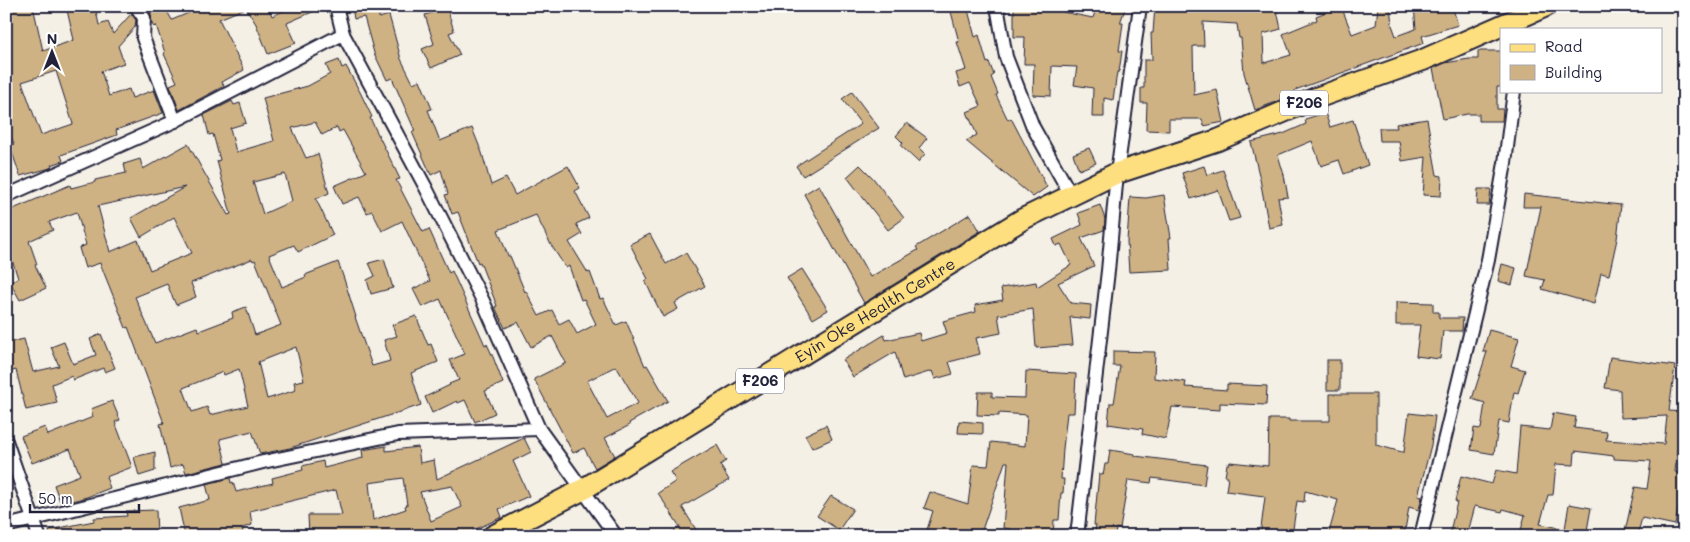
<svg xmlns="http://www.w3.org/2000/svg" width="1690" height="542" viewBox="0 0 1690 542" font-family="Mali,sans-serif">
  <rect width="100%" height="100%" fill="#f5f0e6"/>
  <filter id="ink" filterUnits="userSpaceOnUse"><feTurbulence type="fractalNoise" baseFrequency=".02" numOctaves="2"/><feDisplacementMap in="SourceGraphic" scale="10" xChannelSelector="R" yChannelSelector="G"/><feConvolveMatrix kernelMatrix="1 2 1 2 8 2 1 2 1" color-interpolation-filters="sRGB"/></filter>
  <g filter="url(#ink)">
    <g fill="#cfb284" stroke="#22223b" fill-rule="evenodd">
      <path d="M6,6H33L43,51L74,40L66,6H95L99,25L108,22L113,34L131,14L136,20L135,27L118,46L124,63L101,71L109,96L129,89L132,98L154,90L163,113L116,130L117,135L61,155L63,161L51,165L52,167L47,169L20,176L10,146L14,144L6,123ZM56,71L73,124L41,135L22,82Z"/>
      <path d="M146,6H164L172,20L205,6H268L272,16L295,6H326L287,23L296,43L268,54L256,24L246,8L219,19L244,70L222,82L224,86L179,110L170,85L177,82L164,54L165,53L156,25L154,27L152,24L151,14Z"/>
      <path d="M352,6H391V13L379,15V18L389,15L401,59L413,83L420,80L432,109L428,110L440,141L472,128L482,153L491,185L506,178L515,195L568,166L580,188L575,191L589,218L576,224L582,234L569,242L588,273L590,272L600,299L603,298L616,325L626,321L645,366L647,365L668,401L629,423L630,425L605,438L615,456L595,468L584,448L573,453L534,379L566,363L554,340L552,336L531,347L518,322L505,328L495,307L497,306L480,262L478,263L458,212L452,214L445,195L448,194L441,170L431,175L412,132L415,131L392,78L387,80L374,53L364,17L354,19ZM536,215L551,245L566,268L569,266L581,300L584,299L596,324L577,334L569,319L559,324L552,310L539,316L526,291L525,292L510,256H508L498,230ZM616,366L638,403L607,419L587,381Z"/>
      <path d="M959,6H967L975,37L979,35L987,63L989,62L994,75L991,77L998,94L996,95L1008,120L1011,118L1047,187L1033,197L966,141L977,135L967,112L981,106L970,83L960,87L956,73L966,70L957,42H959L950,8Z"/>
      <path d="M1014,6H1062L1063,12L1093,18L1097,6H1126L1120,23H1123L1119,51H1122L1119,72H1117L1113,100L1104,98V117H1092L1093,88L1074,85L1077,67L1052,66L1051,96L1033,95L1034,64H1024L1025,37H1014Z"/>
      <path d="M1155,6H1203V8L1235,9L1234,6H1252V10L1266,6H1276L1281,29L1263,34L1264,63L1291,55L1283,34L1317,20L1316,16L1341,6L1352,34L1376,25L1378,6H1390L1392,25L1396,36L1416,29L1414,6H1452L1458,25L1422,36L1424,43L1295,90L1296,94L1255,110L1244,73L1241,38H1239L1237,24L1203,22L1204,46H1193L1194,95L1217,90L1224,122L1204,126L1202,119H1169V131L1146,130L1147,103H1141V88H1144V60H1152L1151,33H1153Z"/>
      <path d="M447,8L454,31L449,33L460,55L431,68L422,49L434,44L425,15Z"/>
      <path d="M1478,51H1501V87H1497V109H1503L1502,121H1479V114H1467L1443,119L1433,68L1445,63L1469,59H1478Z"/>
      <path d="M339,60L342,68L346,66L360,92L372,117L370,118L400,179L396,180L423,232L429,229L449,273L452,271L485,345L487,344L493,357L503,383L485,391L495,413L475,422L465,400L458,403L457,401L432,413L425,397L450,385L449,384L459,380L450,360L465,354L440,299L422,307L413,289L430,281L402,221L382,231L372,211L367,213L359,197L342,204L334,186L366,172L343,130L339,132L337,127L322,135L315,122L292,128L306,158L318,154L329,193L316,199L333,235L298,252L294,245L269,255L282,287L306,277L305,275L338,262L344,279L356,317H355L372,366L390,361L384,340L397,336L392,325L416,316L428,345L431,344L438,362L411,373L421,405L290,448L260,454L252,431L220,439L226,463L186,473L183,464L170,468L160,424L164,423L128,327L126,328L100,263L85,268L79,248L86,245L77,212L49,222L53,230L29,241L37,264L35,265L46,288L20,300L10,282L18,278L6,242V212L70,185L71,188L95,182V180L126,173L124,164L140,159L143,169L188,144L228,215L231,214L217,161L220,160L213,134L209,135L204,115L232,101L234,105L240,103L246,123L230,128L236,152L274,141L263,98L308,86L330,74L326,65ZM285,174L292,201L263,214L253,182ZM185,187L131,218L141,237L174,217L192,253L150,270L138,240L110,252L98,206ZM252,259L253,261L255,260L281,325L255,335L246,307L232,312L233,318L199,331L197,327L155,343L135,297L167,284L176,305L196,297L191,283ZM296,347L304,380L294,382L296,390L267,399L258,362ZM239,369L248,406L210,415L207,407L192,412L183,388L223,372L224,375Z"/>
      <path d="M852,92L879,128L803,176L796,166L861,124L842,99Z"/>
      <path d="M1325,113L1330,127L1353,120L1368,165L1344,174L1339,160L1321,166L1312,141L1278,155L1284,175L1288,197L1278,198L1283,225L1269,228L1260,179L1251,142L1283,134L1306,124L1305,119Z"/>
      <path d="M1427,119L1437,175L1442,176L1441,196L1423,195L1426,157L1402,161L1399,141H1380L1379,128H1397L1396,124Z"/>
      <path d="M907,123L927,138L919,148L925,154L918,162L901,146L903,143L896,136Z"/>
      <path d="M1089,148L1096,163L1079,170L1073,154Z"/>
      <path d="M860,165L873,178L904,218L888,230L847,177Z"/>
      <path d="M1204,166L1207,175L1223,170L1240,218L1229,221L1218,190L1191,199L1182,173Z"/>
      <path d="M819,185L870,277L918,250L916,247L970,214L980,231L864,303L804,194Z"/>
      <path d="M1478,189H1491L1489,205H1477Z"/>
      <path d="M1524,194L1621,205L1617,239L1609,275L1601,273L1594,304L1542,289L1545,280L1526,276L1541,207H1523Z"/>
      <path d="M1164,195L1171,238H1169L1171,270L1129,272L1127,241L1130,197L1146,198Z"/>
      <path d="M1100,205L1105,219L1104,230L1081,238L1094,266L1058,283L1071,303L1091,305L1090,319L1070,317L1073,345L1036,348L1033,309L998,315L1001,333L976,338L980,354L949,362L953,374L935,379L932,371L903,380L895,352L853,377L843,360L884,335L886,340L919,333L921,341L947,333L943,321L976,312L975,305L1003,300L1001,288L1036,282L1037,287L1071,265L1061,244L1056,246L1053,239L1082,225L1078,213Z"/>
      <path d="M650,234L666,264L686,253L705,286L675,303L678,309L663,317L645,281L648,279L630,244Z"/>
      <path d="M384,259L393,288L371,294L367,280L375,276L369,263Z"/>
      <path d="M1502,264L1516,268L1512,285L1498,281Z"/>
      <path d="M802,269L828,310L813,319L787,278Z"/>
      <path d="M1396,302L1433,303V312H1439V318H1463L1462,331H1443L1440,359L1416,356L1420,325H1396Z"/>
      <path d="M1489,330L1519,338L1511,366L1525,370L1518,393L1514,392L1509,423L1499,421L1494,454L1471,450L1474,428L1481,429L1485,403L1472,399L1487,352H1483Z"/>
      <path d="M101,334L115,368L105,372L103,368L73,380L72,376L52,384L57,403L26,410L16,370L6,373V343L24,339L33,372L59,366L51,347L64,342L73,364L96,355L90,339Z"/>
      <path d="M1113,351L1155,352L1154,378L1186,382L1185,387L1227,390V384L1267,386L1266,405L1220,403V410L1172,407L1166,439L1142,434L1143,429L1108,424L1110,403H1114L1120,366H1113Z"/>
      <path d="M1610,357L1675,366L1669,411L1684,412V432H1679L1675,472L1684,473V479L1675,525L1642,518L1637,536H1624L1635,487L1647,489L1651,461L1614,459V456L1575,451L1574,465L1556,464L1553,495H1548L1540,524L1565,529L1569,504L1591,508L1586,536H1529L1530,532L1521,530L1525,515L1503,509L1502,512L1475,506L1467,536H1449L1457,502L1455,501L1461,476L1492,484L1496,470L1516,474L1520,427L1550,430L1553,413L1576,417L1574,428L1607,432L1606,440L1664,444L1667,416L1621,418L1620,390L1605,388Z"/>
      <rect x="1327" y="360" width="13" height="30"/>
      <path d="M1026,371L1076,374L1074,413H1067L1063,449L1061,479H1064L1063,493H1061L1059,520H1054L1053,536H1010V529L1003,528L1008,462H1005L980,536H925L933,511L924,508L930,492L968,504L973,465L988,466L991,442L1025,446L1027,415L999,413V416L977,415L978,392H992V397L1025,398Z"/>
      <path d="M1330,394H1376V445L1402,452H1404L1409,413L1435,416L1431,445L1418,496L1422,497L1419,510L1409,507L1404,536H1328L1338,500L1305,491L1304,502L1297,501L1292,536H1260L1265,497L1264,496L1226,491L1228,477H1225L1227,464H1229L1230,462L1268,466L1269,419H1289V421H1330Z"/>
      <path d="M112,401L120,420L115,422L132,467L106,477L110,488L87,497L61,504L54,485L80,475L70,449L32,463L21,436L45,427L48,435L93,417L91,409Z"/>
      <path d="M959,421L983,423V434L958,433Z"/>
      <path d="M826,425L832,439L812,448L805,435Z"/>
      <path d="M524,438L531,452L513,461L529,496L499,509L502,517L472,531L473,533L466,536L309,535L308,515H342L336,490L250,511L252,525L242,528L244,536H185L179,508L210,500L206,484L230,478L231,483L233,482L236,492L273,483L272,478L303,470L302,466L323,461L324,468L363,458L362,450L386,446V451L418,447L420,463L434,460L437,479ZM403,478L407,505L405,506L406,509L373,520L369,483ZM452,486L462,507L431,521L420,492Z"/>
      <path d="M717,445L726,461L720,465L729,480L682,507L700,536H666L680,527L658,493L676,481L670,472Z"/>
      <path d="M1110,450L1135,454V456L1207,465L1204,485L1152,478L1151,483L1128,480L1120,529L1116,528L1115,536H1094L1096,525H1094L1099,474L1103,475L1105,464H1108Z"/>
      <path d="M155,452V471L139,476L134,457Z"/>
      <path d="M831,496L853,509L839,530L817,516Z"/>
      <path d="M156,510L157,536H50L49,530L94,521V518L127,516L126,511Z"/>
    </g>
    <g fill="none" stroke-linecap="round" stroke-linejoin="round">
      <defs>
        <g id="minor">
          <path d="M136,6L144,18L143,38L175,121"/>
          <path d="M336,6L343,34L426,188L483,301L539,429L616,536"/>
          <path d="M997,6L1006,57L1033,127L1071,195"/>
          <path d="M6,196L175,121L343,34"/>
          <path d="M6,441L39,536"/>
          <path d="M6,526L263,462L398,434L539,429"/>
          <path d="M1077,536L1108,271L1117,173L1140,6"/>
          <path d="M1421,536L1488,260L1505,163L1514,91"/>
        </g>
        <g id="primary">
          <path id="s1" d="M493,536L582,490L1023,219L1117,173L1218,140L1316,98L1423,60L1546,6"/>
        </g>
      </defs>
      <use href="#minor" stroke="#22223b" stroke-width="16"/>
      <use href="#primary" stroke="#22223b" stroke-width="24"/>
      <use href="#minor" stroke="#fff" stroke-width="12"/>
      <use href="#primary" stroke="#fedf80" stroke-width="20"/>
    </g>
  </g>
  <g text-anchor="middle" stroke-width="4" stroke-linejoin="round" paint-order="stroke">
    <g fill="#fff" stroke="#646476" stroke-width="1">
      <rect x="1280" y="90.5" width="48" height="25" rx="4"/>
      <rect x="736" y="368.5" width="48" height="25" rx="4"/>
    </g>
    <g font-size="15" font-weight="bold" fill="#22223b">
      <text x="1304" y="108">F206</text>
      <text x="760" y="386">F206</text>
    </g>
    <g font-size="16" fill="#22223b" stroke="#fff">
      <text dy="6" stroke="none"><textPath href="#s1" startOffset="444">Eyin Oke Health Centre</textPath></text>
    </g>
  </g>
  <rect width="1690" height="542" fill="none" stroke="#fff" stroke-width="25"/>
  <rect x="12" y="12" width="1665" height="517" fill="none" stroke="#22223b" stroke-width="2" filter="url(#ink)"/>
  <rect x="1500" y="28" width="162" height="65" fill="#ffffff" stroke="#a7a7b1"/>
  <rect x="1510" y="44" width="25" height="8" fill="#fedf80" stroke="#a7a7b1"/>
  <text x="1545" y="52" font-size="15" fill="#22223b">Road</text>
  <rect x="1510" y="65" width="25" height="15" fill="#cfb284" stroke="#a7a7b1"/>
  <text x="1545" y="78" font-size="15" fill="#22223b">Building</text>
  <g transform="translate(52 52)" stroke="#ffffff" stroke-width="4" paint-order="stroke">
  <path d="M0-4L9 19L0 12L-9 19Z" fill="#22223b"/>
  <text y="-8" font-size="14" font-weight="bold" text-anchor="middle" fill="#22223b">N</text>
  </g>
  <path d="M30 504v8h109v-8" fill="none" stroke="#22223b" stroke-width="2.5"/>
  <text x="38" y="504" font-size="15" fill="#22223b" stroke="#ffffff" stroke-width="4" paint-order="stroke">50 m</text>
</svg>
